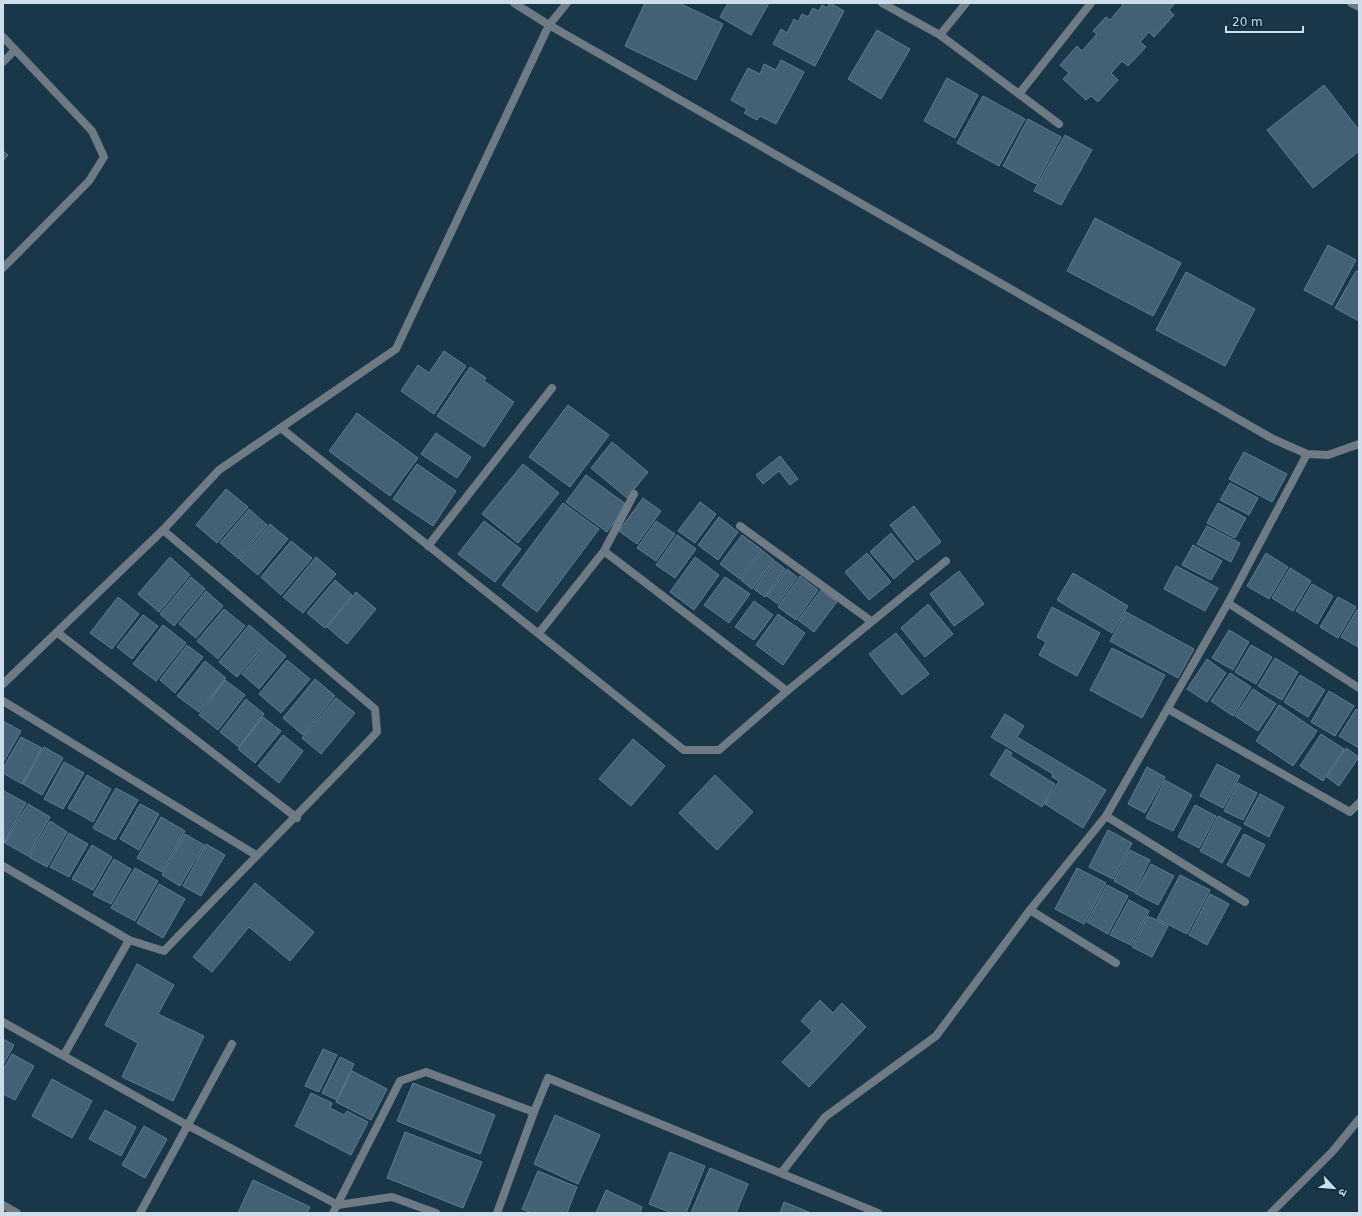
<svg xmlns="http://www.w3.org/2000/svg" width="1362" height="1216" viewBox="0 0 1362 1216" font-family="'DejaVu Sans','Noto Sans Devanagari',sans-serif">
  <rect width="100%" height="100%" fill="#1a3649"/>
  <g fill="#436075" stroke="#5f7c93">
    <path d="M645,3H679L723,24L696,80L625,46Z"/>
    <path d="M728,3H769L751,35L720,17Z"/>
    <path d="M830,3L844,11L815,66L773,44L781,29L787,33L794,19L798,22L802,14L808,17L813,8L819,11L822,5L827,8Z"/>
    <path d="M1121,3H1175L1169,10L1174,15L1154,37L1149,32L1140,42L1146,47L1128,66L1122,61L1111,73L1118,80L1098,102L1091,96L1086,100L1063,79L1069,73L1060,65L1077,46L1082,51L1097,34L1093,31L1106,17L1110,20L1123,5Z"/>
    <path d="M877,30L910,49L881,99L848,79Z"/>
    <path d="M781,60L804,72L776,124L760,116L757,120L744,113L747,109L731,100L748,68L760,74L764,64L776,70Z"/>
    <path d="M947,78L978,95L955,138L924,121Z"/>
    <path d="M1324,85L1359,130V151L1313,188L1267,130Z"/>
    <path d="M983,96L1025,119L999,166L957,143Z"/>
    <path d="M1028,119L1061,137L1036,184L1003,166Z"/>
    <path d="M1065,135L1092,150L1061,205L1034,191Z"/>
    <path d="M3,151L8,155L3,161Z"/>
    <path d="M1095,218L1181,263L1153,316L1067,271Z"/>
    <path d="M1328,245L1356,260L1332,305L1304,290Z"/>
    <path d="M1356,271L1359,272V321L1335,308Z"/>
    <path d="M1186,272L1255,309L1225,366L1156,330Z"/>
    <path d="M444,351L466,366L434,414L401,391L418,365L429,373Z"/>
    <path d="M470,367L486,378L484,381L514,402L484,447L437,416Z"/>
    <path d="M568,405L609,435L570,487L529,457Z"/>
    <path d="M357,413L418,458L390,496L329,451Z"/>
    <path d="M436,433L471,457L457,478L421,454Z"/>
    <path d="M612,442L648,472L627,498L591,468Z"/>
    <path d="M1244,452L1287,474L1272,502L1229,479Z"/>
    <path d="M780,456L798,479L790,485L779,471L763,484L756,475Z"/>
    <path d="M417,464L456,491L433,526L393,499Z"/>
    <path d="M523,464L559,493L518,543L482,514Z"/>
    <path d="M586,475L627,505L607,532L566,502Z"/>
    <path d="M1230,483L1258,498L1249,515L1220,500Z"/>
    <path d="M226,489L248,507L217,543L196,525Z"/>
    <path d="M643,498L661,511L637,544L619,531Z"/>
    <path d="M700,502L716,514L695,543L678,531Z"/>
    <path d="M563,503L599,529L537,612L502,585Z"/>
    <path d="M1218,503L1246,518L1235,538L1207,523Z"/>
    <path d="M914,506L941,542L917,560L890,525Z"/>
    <path d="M249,509L267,525L239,559L220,543Z"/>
    <path d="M719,517L738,532L718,560L698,545Z"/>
    <path d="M484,521L521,549L495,582L458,554Z"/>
    <path d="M656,521L675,534L656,561L637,548Z"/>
    <path d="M270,524L288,539L258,575L240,560Z"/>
    <path d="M1207,526L1240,543L1231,562L1197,544Z"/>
    <path d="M891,533L914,561L894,579L870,552Z"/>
    <path d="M677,535L696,549L675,578L656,565Z"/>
    <path d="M742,535L762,550L740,579L720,564Z"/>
    <path d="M291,541L312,558L281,595L261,577Z"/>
    <path d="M1193,545L1222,561L1211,580L1182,565Z"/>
    <path d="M763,551L774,560L752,589L741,580Z"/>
    <path d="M867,553L891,582L869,600L845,572Z"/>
    <path d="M1266,553L1288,567L1269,599L1247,586Z"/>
    <path d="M170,557L190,575L159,612L138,594Z"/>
    <path d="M316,557L336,574L303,613L283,597Z"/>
    <path d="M695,557L719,575L694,610L670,592Z"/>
    <path d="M775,561L785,569L765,597L754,589Z"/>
    <path d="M1176,566L1218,588L1205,611L1164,589Z"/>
    <path d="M1290,568L1311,581L1293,611L1272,598Z"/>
    <path d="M787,569L797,577L778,604L767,596Z"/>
    <path d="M959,571L984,604L954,626L930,594Z"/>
    <path d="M1073,573L1128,606L1112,633L1057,600Z"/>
    <path d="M800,576L818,590L796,620L778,607Z"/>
    <path d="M191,577L205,589L174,626L160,614Z"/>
    <path d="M725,577L750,594L729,623L704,605Z"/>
    <path d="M335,580L352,595L325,628L307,613Z"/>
    <path d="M1312,584L1333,596L1317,624L1296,611Z"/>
    <path d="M821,590L837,602L814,632L798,620Z"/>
    <path d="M206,591L223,606L196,638L179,624Z"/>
    <path d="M356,592L376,609L347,644L327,627Z"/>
    <path d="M118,597L139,614L112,649L90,633Z"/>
    <path d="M1338,597L1356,607L1338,638L1320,627Z"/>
    <path d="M754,601L773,615L754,640L735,627Z"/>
    <path d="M928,604L953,634L925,657L901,628Z"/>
    <path d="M1052,607L1100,633L1077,676L1039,655L1046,642L1037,637Z"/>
    <path d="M224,609L245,626L218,659L197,641Z"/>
    <path d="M1357,610L1359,611L1358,647L1341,637Z"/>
    <path d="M1126,612L1194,649L1178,678L1110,641Z"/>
    <path d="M778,614L805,633L783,665L756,645Z"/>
    <path d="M143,615L158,626L132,659L117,647Z"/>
    <path d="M163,625L186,643L156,681L133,664Z"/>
    <path d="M249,625L268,641L237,677L219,662Z"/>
    <path d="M1229,630L1249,642L1233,670L1212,658Z"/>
    <path d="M896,633L929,674L902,695L869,654Z"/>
    <path d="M269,642L286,656L259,689L242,674Z"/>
    <path d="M187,645L203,657L175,693L160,680Z"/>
    <path d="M1251,645L1272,657L1256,684L1235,672Z"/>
    <path d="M1112,648L1165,675L1142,718L1090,690Z"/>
    <path d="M1275,658L1298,672L1282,700L1258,686Z"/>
    <path d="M1207,659L1226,673L1207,702L1187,689Z"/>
    <path d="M287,660L310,679L281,713L259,694Z"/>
    <path d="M205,661L226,678L199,712L177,696Z"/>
    <path d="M1230,673L1251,687L1233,716L1211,701Z"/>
    <path d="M1300,675L1325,690L1308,717L1284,702Z"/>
    <path d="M315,679L335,696L303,735L283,718Z"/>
    <path d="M225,680L245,695L218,730L199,715Z"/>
    <path d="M1253,689L1276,704L1258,731L1235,716Z"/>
    <path d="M1329,691L1354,706L1335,736L1311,722Z"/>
    <path d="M336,698L355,713L321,754L302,738Z"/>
    <path d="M246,699L264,714L239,747L220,732Z"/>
    <path d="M1279,705L1317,731L1293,766L1256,741Z"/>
    <path d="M1356,709L1359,711V748L1339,736Z"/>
    <path d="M1005,714L1024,726L1017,737L1106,790L1083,828L1045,804L1059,781L1052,777L1053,774L991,737Z"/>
    <path d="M263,717L281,731L255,763L238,749Z"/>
    <path d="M3,721L21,731L3,763Z"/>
    <path d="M1321,734L1344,749L1323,781L1300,766Z"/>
    <path d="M283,735L303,751L279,783L258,766Z"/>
    <path d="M21,737L42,748L22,784L3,773V768Z"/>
    <path d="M633,739L665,766L631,806L599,779Z"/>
    <path d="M44,747L63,758L42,795L23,784Z"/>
    <path d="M1346,748L1359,757L1339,786L1327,777Z"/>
    <path d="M1006,749L1012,753L1010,756L1055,784L1042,807L990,775Z"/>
    <path d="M64,762L84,773L63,809L44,799Z"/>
    <path d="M1217,764L1240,776L1223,808L1200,796Z"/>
    <path d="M1147,767L1165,777L1145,813L1128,804Z"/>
    <path d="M87,775L111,789L93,822L68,808Z"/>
    <path d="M715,775L753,812L717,850L679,813Z"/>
    <path d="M1165,780L1192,795L1173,831L1146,818Z"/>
    <path d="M1238,783L1257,793L1243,820L1224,811Z"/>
    <path d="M116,788L138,800L115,840L93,828Z"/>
    <path d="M4,791L26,803L4,843L3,793Z"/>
    <path d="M1260,794L1284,807L1269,837L1244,824Z"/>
    <path d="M28,804L50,817L28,856L5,843Z"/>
    <path d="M140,804L159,814L139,850L120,839Z"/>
    <path d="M1195,805L1216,816L1199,848L1178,837Z"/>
    <path d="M1218,816L1241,828L1222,863L1200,851Z"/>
    <path d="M161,817L185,831L162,872L137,858Z"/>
    <path d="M50,821L67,832L47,867L29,857Z"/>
    <path d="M1108,830L1132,843L1113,879L1089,867Z"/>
    <path d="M69,833L88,844L69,877L50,867Z"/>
    <path d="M185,834L204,845L180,886L162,875Z"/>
    <path d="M1244,834L1265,845L1249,877L1227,865Z"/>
    <path d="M206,844L225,855L201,896L183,886Z"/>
    <path d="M92,845L112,857L93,890L72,879Z"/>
    <path d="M1130,850L1150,860L1134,892L1114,881Z"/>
    <path d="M114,859L131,869L111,904L93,895Z"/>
    <path d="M1151,864L1174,876L1158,905L1135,893Z"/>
    <path d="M135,868L158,881L135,921L111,908Z"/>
    <path d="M1077,868L1106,883L1084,924L1055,909Z"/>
    <path d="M1180,875L1210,890L1187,934L1157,919Z"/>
    <path d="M255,883L314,932L290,961L249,927L212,972L193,957Z"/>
    <path d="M159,884L185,899L163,938L137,923Z"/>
    <path d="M1107,885L1128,896L1108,934L1087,922Z"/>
    <path d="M1210,894L1229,904L1207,945L1189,935Z"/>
    <path d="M1129,900L1149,911L1131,945L1110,935Z"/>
    <path d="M1148,916L1168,926L1152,957L1132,947Z"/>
    <path d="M137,964L174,985L158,1014L204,1036L173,1101L122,1077L138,1043L105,1025Z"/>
    <path d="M820,1000L833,1013L842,1003L866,1027L809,1087L782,1062L812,1031L801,1021Z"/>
    <path d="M3,1039L14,1045L3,1065Z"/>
    <path d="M323,1049L337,1055L319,1092L305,1086Z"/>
    <path d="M12,1054L34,1066L15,1100L3,1094V1070Z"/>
    <path d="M340,1057L354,1064L337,1100L322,1093Z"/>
    <path d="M352,1071L387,1089L371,1120L336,1102Z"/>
    <path d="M52,1079L92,1101L72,1138L32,1116Z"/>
    <path d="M413,1083L495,1115L480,1154L397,1121Z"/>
    <path d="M311,1093L332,1103L330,1108L344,1115L347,1111L368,1122L351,1155L295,1126Z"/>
    <path d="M105,1110L136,1127L121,1156L89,1139Z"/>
    <path d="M555,1115L600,1135L578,1184L534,1164Z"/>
    <path d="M144,1126L167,1139L145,1178L122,1165Z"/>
    <path d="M405,1132L482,1162L463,1208L387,1178Z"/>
    <path d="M670,1152L705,1166L686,1213H672L649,1204Z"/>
    <path d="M710,1168L748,1184L736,1213H691Z"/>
    <path d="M538,1171L577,1187L567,1213H532L522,1209Z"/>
    <path d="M253,1180L310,1207L307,1213H238Z"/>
    <path d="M606,1190L642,1207L640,1213H596Z"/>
    <path d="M784,1202L811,1213H780Z"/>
  </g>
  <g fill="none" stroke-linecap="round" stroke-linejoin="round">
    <g stroke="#6e7b85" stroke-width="8">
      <path d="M514,3L549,25L1273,439L1307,454L1328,455L1359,444"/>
      <path d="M882,3L940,35L1059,124"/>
      <path d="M1351,3L1359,7"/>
      <path d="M940,35L966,3"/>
      <path d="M3,37L92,131L104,157L89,181L3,268"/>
      <path d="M3,62L15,50"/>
      <path d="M1019,94L1091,3"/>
      <path d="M281,428L684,750H719L787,691L946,561"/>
      <path d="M740,526L871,621"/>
      <path d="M428,546L552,388"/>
      <path d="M604,551L634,494"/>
      <path d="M1228,603L1359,688"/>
      <path d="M58,633L297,818"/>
      <path d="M539,633L604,551L787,691"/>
      <path d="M3,684L163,530L219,470L396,349L549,25L567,3"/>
      <path d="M3,701L256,855"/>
      <path d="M1168,709L1350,812L1359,803"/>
      <path d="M1106,816L1245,902"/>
      <path d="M3,866L129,940L164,951C235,877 307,806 377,732L375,709L163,530"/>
      <path d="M1030,910L1116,963"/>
      <path d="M3,1022L187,1125L338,1205L392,1197L436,1213"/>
      <path d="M64,1055L129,940"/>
      <path d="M782,1172L825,1117L936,1036L1030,910L1106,816L1228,603L1307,454"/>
      <path d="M3,1205L17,1213"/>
      <path d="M140,1213L232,1044"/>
      <path d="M333,1213L400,1081L426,1072L534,1112"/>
      <path d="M497,1213L534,1112L548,1078L878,1213"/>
    </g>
    <path stroke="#6e7b85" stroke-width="8" d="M1271,1213L1333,1151L1359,1119"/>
  </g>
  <rect width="1362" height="1216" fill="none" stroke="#cddde9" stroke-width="8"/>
  <g transform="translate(1334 1188) rotate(116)" stroke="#102b3f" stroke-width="3" paint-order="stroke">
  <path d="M0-3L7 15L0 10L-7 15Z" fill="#cddde9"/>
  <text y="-6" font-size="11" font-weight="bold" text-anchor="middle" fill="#cddde9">उ</text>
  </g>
  <path d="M1226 26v6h77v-6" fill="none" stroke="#cddde9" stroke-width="2"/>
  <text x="1232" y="26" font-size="12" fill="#cddde9" stroke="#102b3f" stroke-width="3" paint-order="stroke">20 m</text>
</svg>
